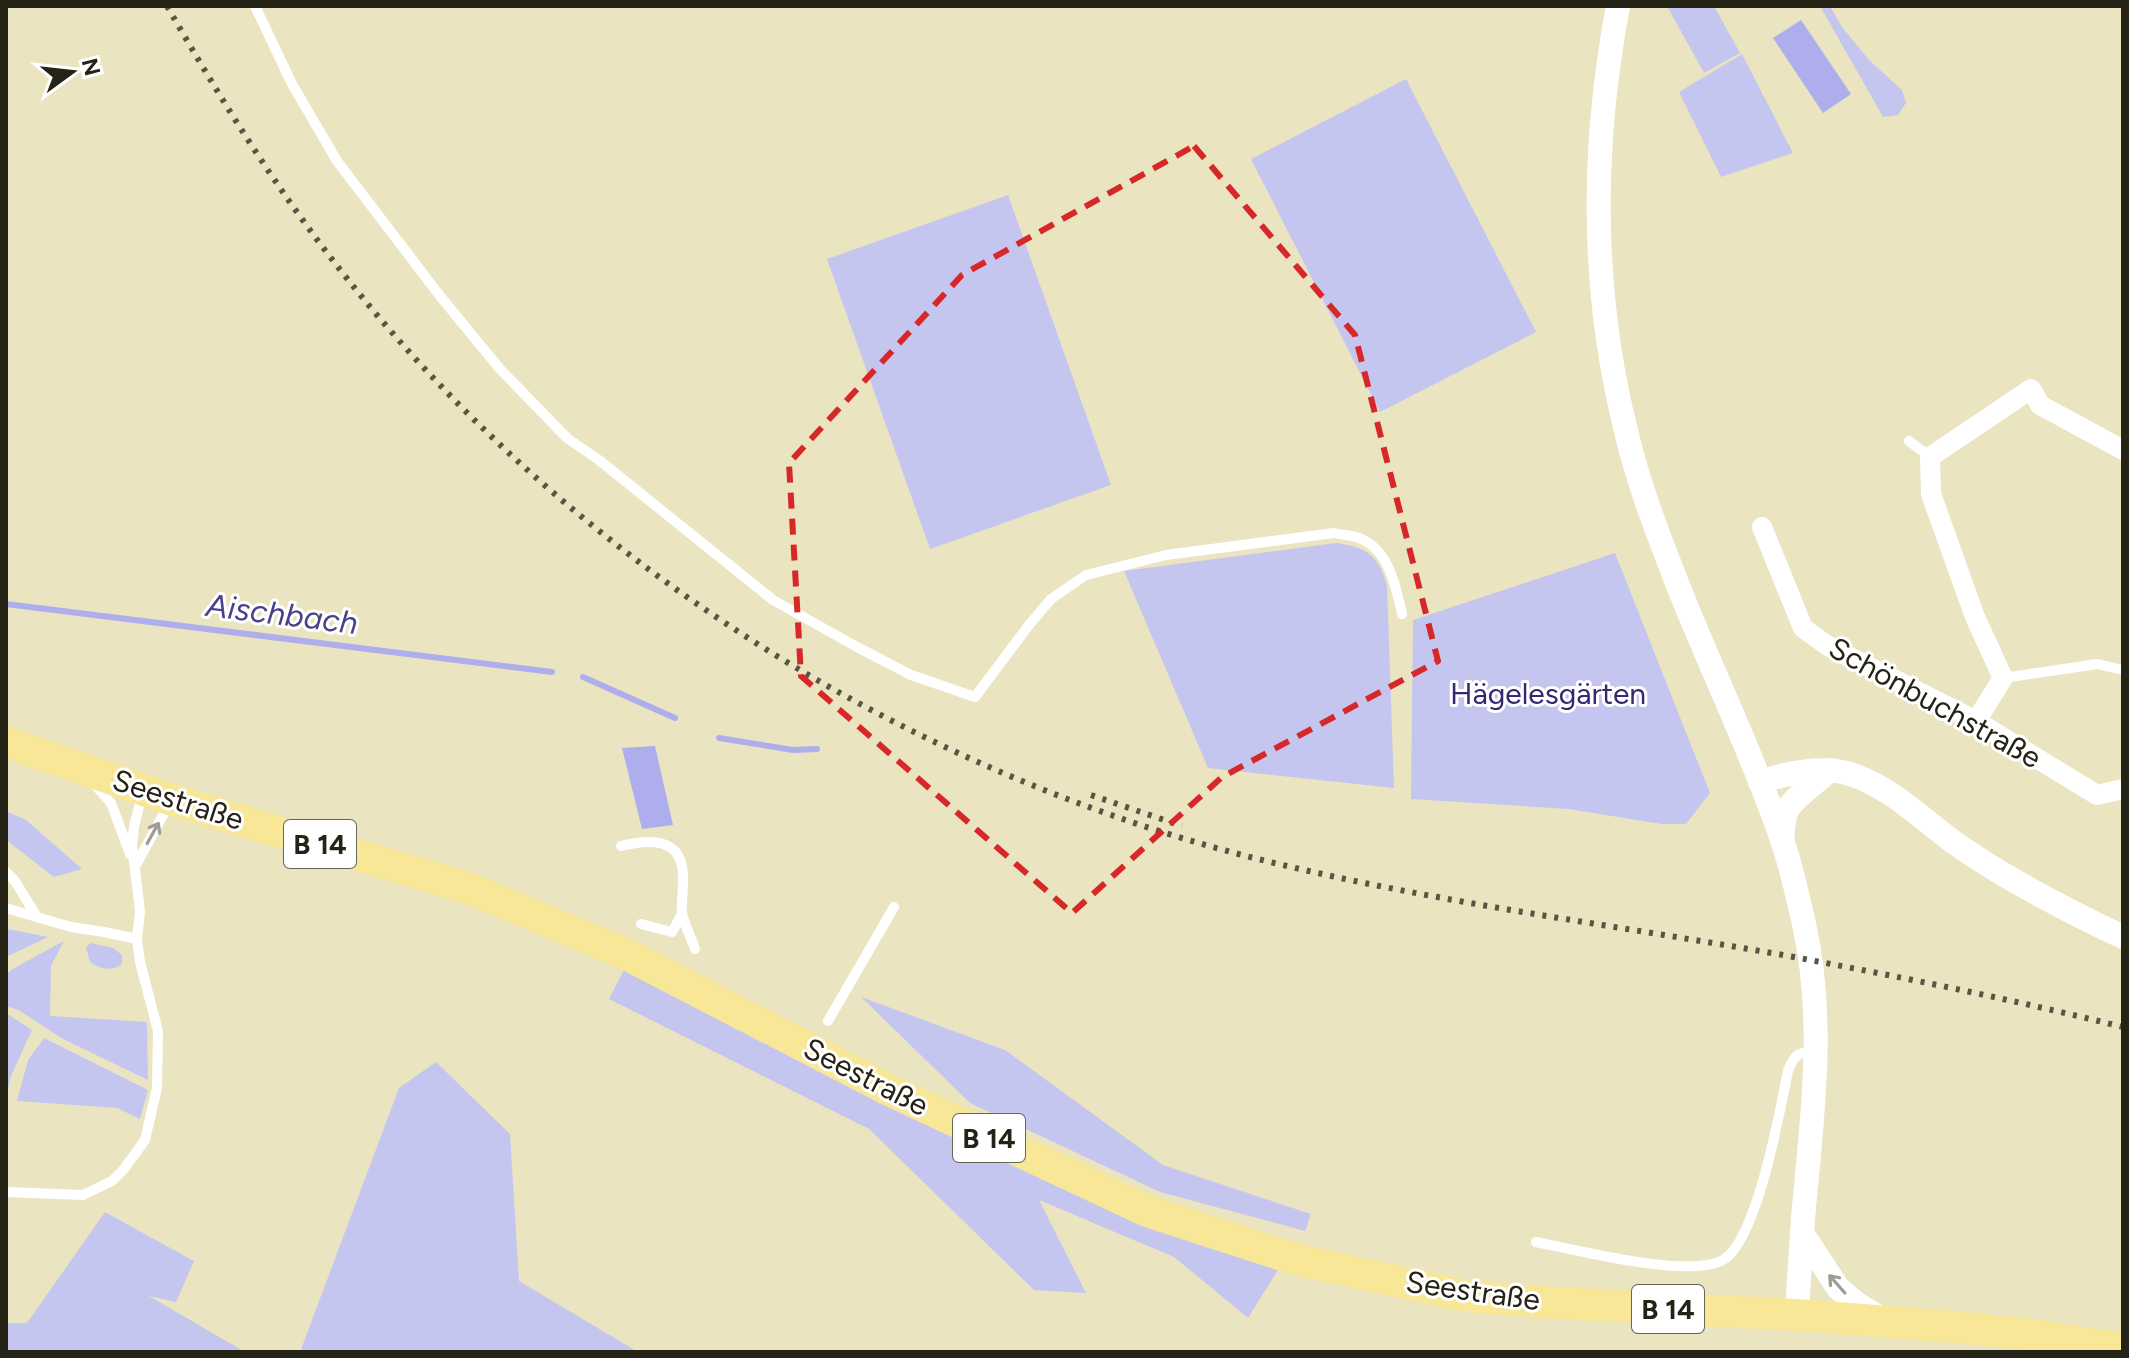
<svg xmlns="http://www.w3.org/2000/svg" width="2129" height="1358" viewBox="0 0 2129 1358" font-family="Figtree,sans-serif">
  <rect width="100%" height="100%" fill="#ebe4c1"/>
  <g fill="#c5c6f0">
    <path d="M1667,6H1714L1740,53L1704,73Z"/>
    <path d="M1820,6H1830L1842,27L1868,59L1902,90L1906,103L1898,115L1883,117Z"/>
    <path d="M1742,54L1793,153L1721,177L1679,92Z"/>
    <path d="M1406,79L1536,332L1380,412L1251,159Z"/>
    <path d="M1008,195L1111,485L930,549L827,259Z"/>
    <path d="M1336,543C1368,548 1377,554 1387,585L1394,788L1208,768L1124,571Z"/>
    <path d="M1615,553L1710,793L1686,824H1662L1568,809L1411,799L1413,620Z"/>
    <path d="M6,811L26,820L82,869L54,877L6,840Z"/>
    <path d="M8,929L48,937L6,957V930Z"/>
    <path d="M64,941L51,966L50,1016L147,1022L148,1080L63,1039L20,1011L6,1006V975L11,970Z"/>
    <path d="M91,943L113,948L122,955V964C111,972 100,969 90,962L86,947Z"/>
    <path d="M627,964L1278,1270L1248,1318L1174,1257L1039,1200L1086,1293L1034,1290L869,1129L609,999Z"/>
    <path d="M861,997L1005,1050L1163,1165L1311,1214L1305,1231L1160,1192L970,1103Z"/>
    <path d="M6,1013L32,1030L11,1076L6,1097Z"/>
    <path d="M44,1038L148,1090L140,1119L117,1108L17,1101L28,1060Z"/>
    <path d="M436,1062L510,1134L519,1281L638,1352H300L399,1088Z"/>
    <path d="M105,1212L194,1261L176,1302L149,1296L245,1352H6V1323H27Z"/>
  </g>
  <g fill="#aeaeec">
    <path d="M1801,20L1851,94L1823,113L1773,38Z"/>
    <path d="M655,746L673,825L642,829L622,748Z"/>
  </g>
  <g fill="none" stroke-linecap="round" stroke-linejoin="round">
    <g stroke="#aeaeec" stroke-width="6">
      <path d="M6,604L552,672"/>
      <path d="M583,677L675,718"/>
      <path d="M719,738L793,750L817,749"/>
    </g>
    <g stroke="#fff" stroke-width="10">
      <path d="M255,6L292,84L337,161L440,296L500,369L567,438L599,460L773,600L857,647L911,675L975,697L1029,625L1051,599L1086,575L1166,555L1334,533C1342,535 1352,535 1359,538C1389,549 1396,587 1402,614"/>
      <path d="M1909,441L1930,457"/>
      <path d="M2003,678L2097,664L2123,670"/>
      <path d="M94,784L111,803L130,854"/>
      <path d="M621,846C649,839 681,837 683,874C684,887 681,900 682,913C684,924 691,937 695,949"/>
      <path d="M135,867L170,802"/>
      <path d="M6,872L15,881L37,917"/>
      <path d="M6,908L71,927L104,932L137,939"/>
      <path d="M641,924L672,932L682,914"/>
      <path d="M828,1021L894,907"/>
      <path d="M6,1192L83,1195L112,1181L124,1169L145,1140L157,1088L158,1031L140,962L137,939L140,911L132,845L134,826L142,795"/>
      <path d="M1536,1242C1576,1250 1689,1279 1723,1260C1757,1241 1780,1110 1788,1071C1794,1055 1797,1053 1814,1051"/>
    </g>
    <g stroke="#fff" stroke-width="20">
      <path d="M1762,527L1803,628L1828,646L1976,721L2097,795L2123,789"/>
      <path d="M1976,721L2003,678L1975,617L1931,494L1930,457L2031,389L2040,405L2123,450"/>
    </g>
    <g stroke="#fff" stroke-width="24">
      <path d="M1618,6C1591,149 1591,294 1627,435C1639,486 1658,534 1677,583C1708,662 1746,740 1775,820C1788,853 1796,889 1804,924C1825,1018 1813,1112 1804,1207C1801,1243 1799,1279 1797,1315"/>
      <path d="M1760,782C1787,773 1821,765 1850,774C1894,788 1925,823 1962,848C2013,883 2068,911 2123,937"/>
      <path d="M1782,840C1783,832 1783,821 1786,813C1790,800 1818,781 1830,770"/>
      <path d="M1802,1233L1838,1288L1857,1304L1884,1320"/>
    </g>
    <path stroke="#f7e797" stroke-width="32" d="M6,742L172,800L468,888L624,953L887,1089L1147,1211L1298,1260L1466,1296L1539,1302L1797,1315L1955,1327L2026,1334L2123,1349"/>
    <g stroke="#595543" stroke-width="6" stroke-dasharray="4 8" stroke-linecap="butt">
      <path d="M167,6C217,93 270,179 331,258C558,554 898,769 1258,859C1431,902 1608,924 1783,955C1897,976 2010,999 2123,1027"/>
      <path d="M1091,795L1182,826"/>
    </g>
  </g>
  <defs><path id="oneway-shaft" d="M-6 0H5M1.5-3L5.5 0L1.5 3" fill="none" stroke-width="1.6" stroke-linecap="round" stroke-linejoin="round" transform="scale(2)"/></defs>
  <g stroke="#9d9c96">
    <use href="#oneway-shaft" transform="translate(153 833) rotate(-61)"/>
    <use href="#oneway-shaft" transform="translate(1837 1284) rotate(-131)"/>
  </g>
  <path fill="none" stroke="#d62828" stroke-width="6" stroke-dasharray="16 10" stroke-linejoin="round" d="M1194,146L1355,335L1438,661L1222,777L1072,913L801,676L789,463L962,275Z"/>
  <g text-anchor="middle" stroke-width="6" stroke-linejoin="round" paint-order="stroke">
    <g fill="#fff" stroke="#66655c" stroke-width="2">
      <rect x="284" y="820" width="72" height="48" rx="6"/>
      <rect x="953" y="1114" width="72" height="48" rx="6"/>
      <rect x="1632" y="1285" width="72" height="48" rx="6"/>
    </g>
    <g font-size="28" font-weight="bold" fill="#252316">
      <text x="320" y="854">B 14</text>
      <text x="989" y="1148">B 14</text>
      <text x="1668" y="1319">B 14</text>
    </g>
    <g font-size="30" fill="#322970" stroke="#fff">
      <text x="1548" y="704">Hägelesgärten</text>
    </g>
    <g font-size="30" fill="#252316" stroke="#fff">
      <text transform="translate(1935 703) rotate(29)" y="10">Schönbuchstraße</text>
      <text transform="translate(178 800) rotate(18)" y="10">Seestraße</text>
      <text transform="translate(866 1077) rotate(27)" y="10">Seestraße</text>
      <text transform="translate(1473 1291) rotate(8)" y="10">Seestraße</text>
    </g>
    <g font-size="32" font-style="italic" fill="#48428b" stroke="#fff">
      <text transform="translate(282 614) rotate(7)" y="11">Aischbach</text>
    </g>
  </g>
  <rect width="2129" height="1358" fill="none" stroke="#252316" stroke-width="16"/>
  <g transform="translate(72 72) rotate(75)" stroke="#ffffff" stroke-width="6" paint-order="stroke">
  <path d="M0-6L14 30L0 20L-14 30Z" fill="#252316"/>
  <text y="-12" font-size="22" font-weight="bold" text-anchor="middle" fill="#252316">N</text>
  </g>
</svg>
